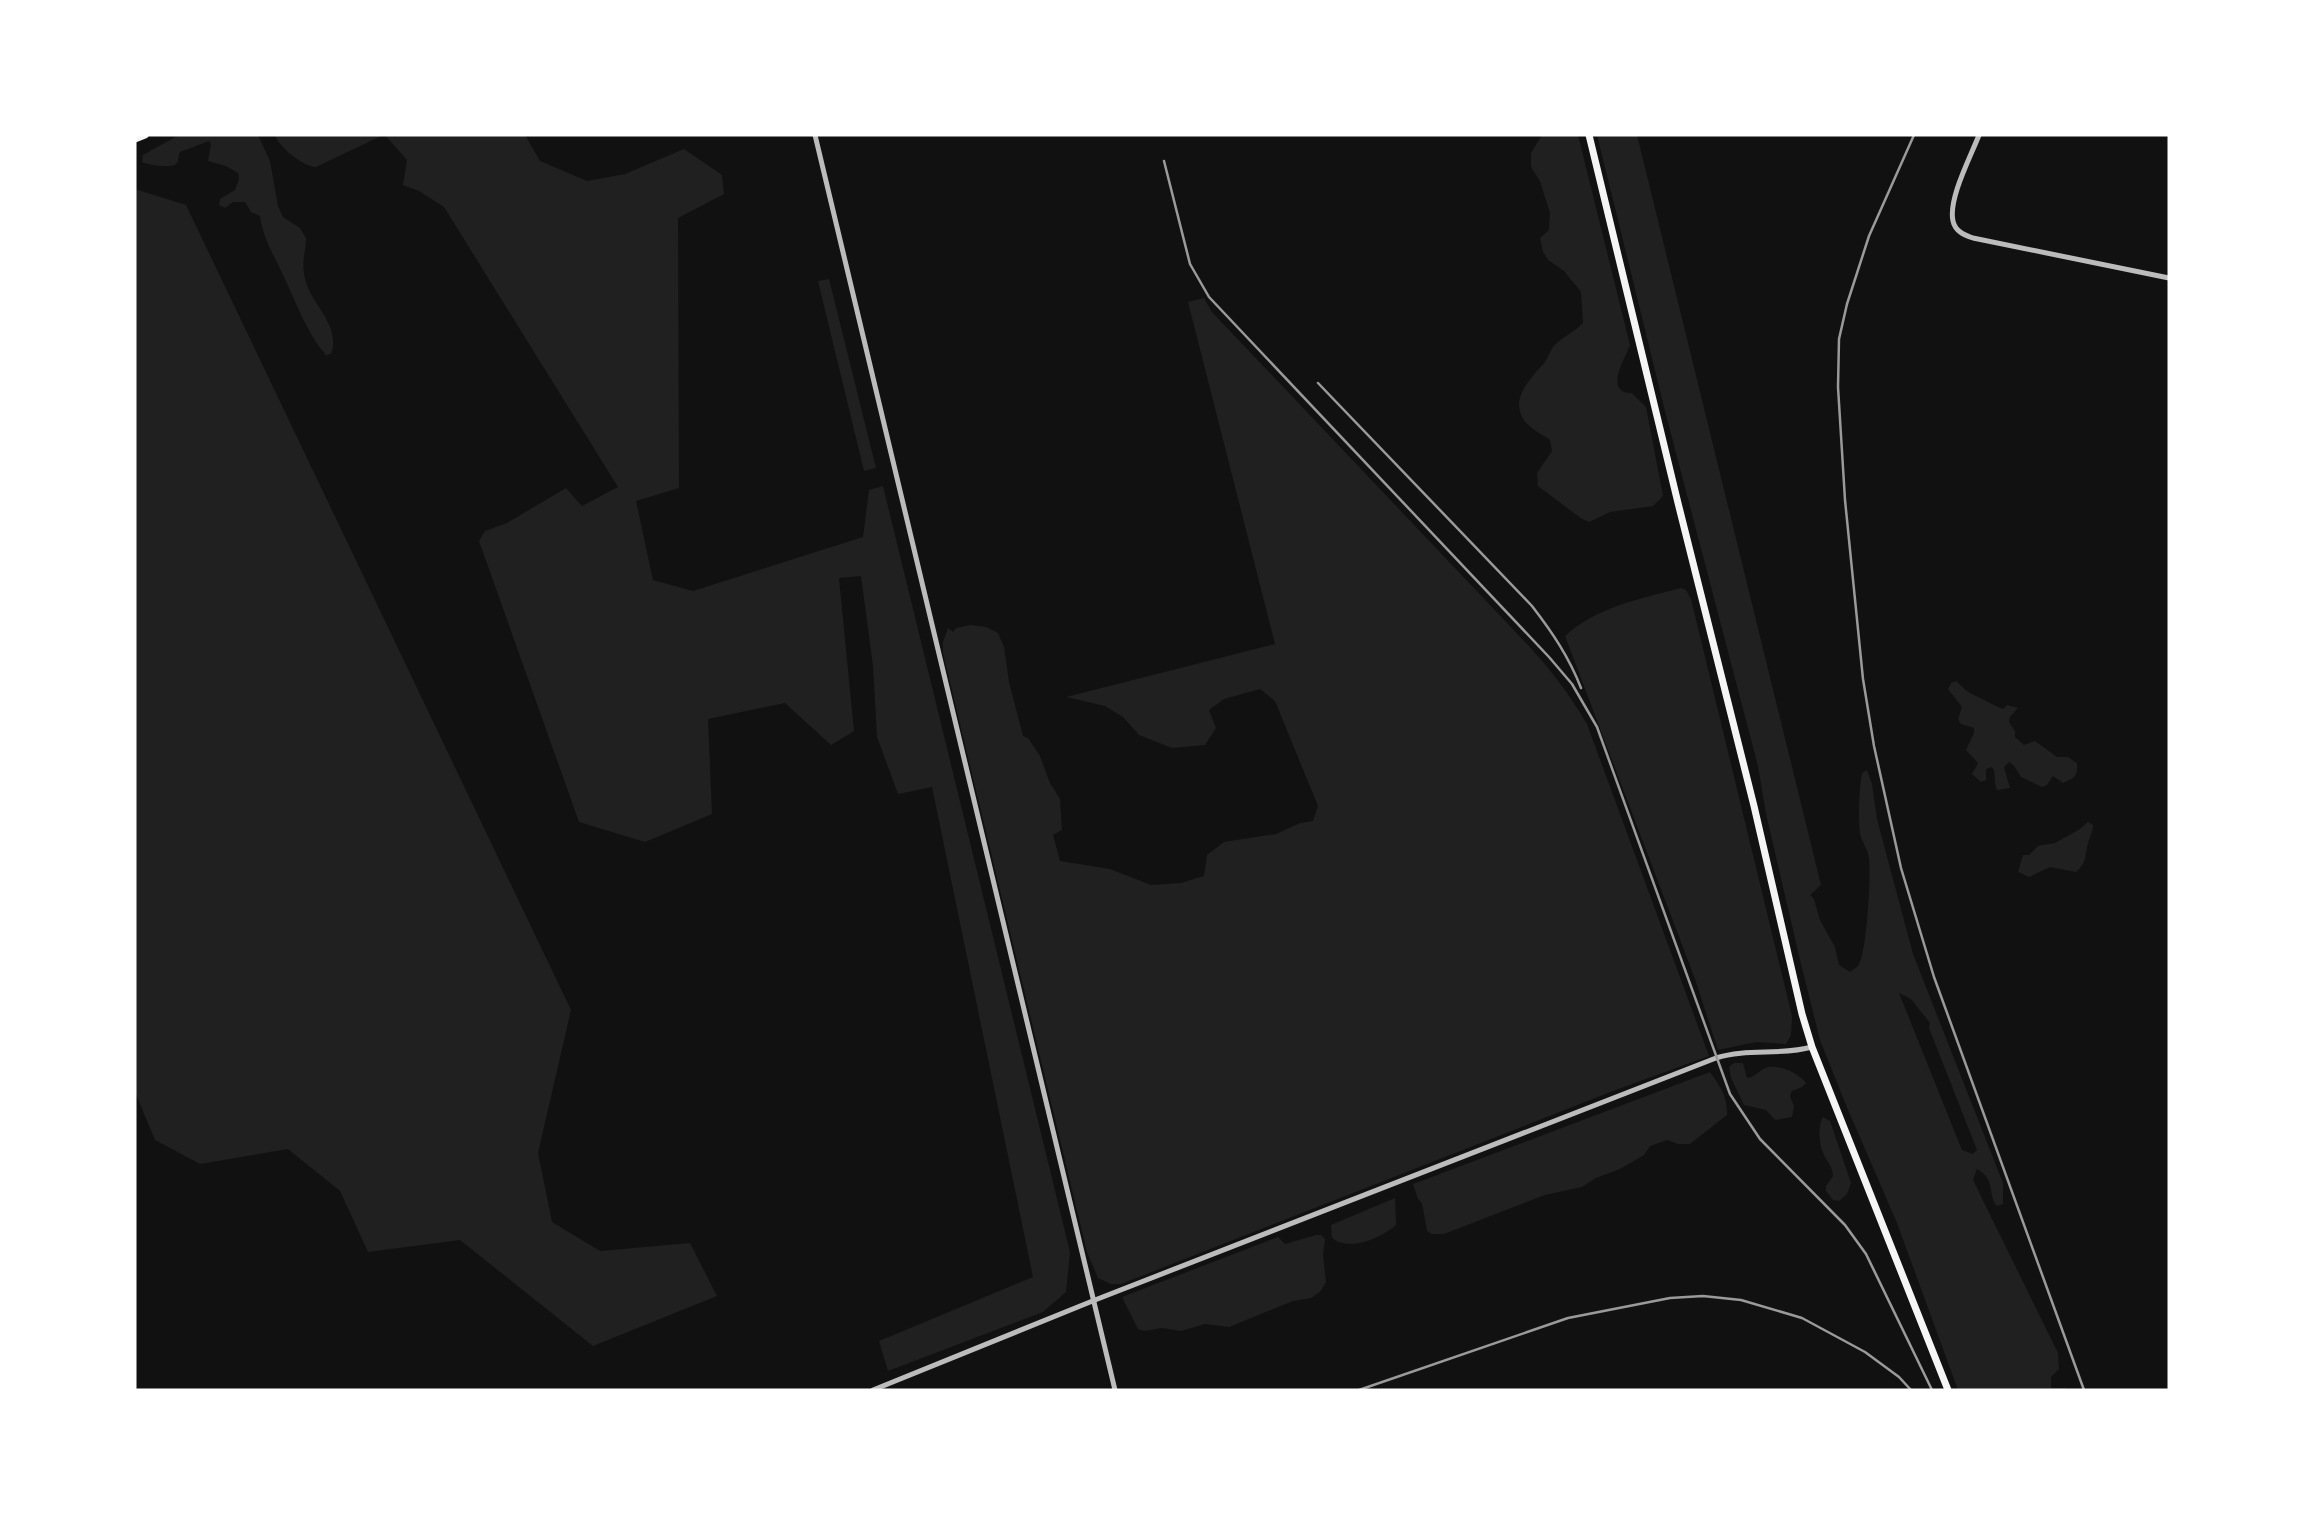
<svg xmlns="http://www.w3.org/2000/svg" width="2304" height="1525" viewBox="0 0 2304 1525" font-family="Roboto,sans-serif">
  <rect width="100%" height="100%" fill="#111"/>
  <g fill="#202020" fill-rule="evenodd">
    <path d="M179,135H258L270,161L278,206L283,217L300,228L306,238C306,256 300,261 306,282C313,306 341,326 331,354L326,355C306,332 297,304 284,277C275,257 263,239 260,216L251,212L245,202H233L225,208L219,205L220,199L235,190L239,179L238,173L226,166L208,161L211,144L209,141L180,152C178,155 179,160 177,163C173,169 148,165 142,162L143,155Z"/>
    <path d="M275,135H383L316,167C303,167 279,147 275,135Z"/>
    <path d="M385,135H525L540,161L587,181L625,174L684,149L722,175L724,194L678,218L679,488L636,501L653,580L693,591L863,537L869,490L883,486L1070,1252L1066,1292L1043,1312L888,1371L879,1341L1033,1277L932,787L898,794L877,737L873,666L861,576L839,578L854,731L831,745L785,703L708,719L712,814L645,842L579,822L479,541L485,531L507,523L566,488L582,506L618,487L444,207L419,191L403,185L407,160Z"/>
    <path d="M1542,135H1578L1630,345C1625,359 1603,393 1632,393L1646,407L1663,496L1653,506L1610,512L1589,522L1582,519L1538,486L1537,473L1552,451L1550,440C1542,434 1530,429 1524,420C1509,398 1532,377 1545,362C1548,357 1550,352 1553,347C1561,337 1574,333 1583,323L1581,292L1564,271L1548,260L1543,252L1540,238L1549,230L1550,213L1540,181L1531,167V153Z"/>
    <path d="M1597,135H1637L1821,885L1810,895L1814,899L1820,920L1835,947L1839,965L1850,972C1851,971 1857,967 1858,966C1867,953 1871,875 1869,858C1868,849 1861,841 1860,833C1858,816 1859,790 1862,773L1867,770L1872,784L1877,819L1913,954L2003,1183V1204L1997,1206C1987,1194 1996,1179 1977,1169L1973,1180L2058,1353L2059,1369L2051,1377V1388H2066L2068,1390H1958L1897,1223L1846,1105L1820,1040L1800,960L1766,814L1758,766L1666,415ZM1899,993L1911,999L1930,1023L1929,1028L1977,1150L1973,1154L1962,1150Z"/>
    <path d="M135,189L186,205L571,1010L538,1153L552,1222L600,1251L690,1243L717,1296L593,1346L460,1240L368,1252L340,1191L288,1149L200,1164L155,1140L135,1092Z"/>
    <path d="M829,279L876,468L864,471L818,281Z"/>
    <path d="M1204,298L1212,312L1528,645C1551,670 1570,695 1587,724L1709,1056L1613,1091L1121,1284H1111L1098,1278L1087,1252L943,653V642L948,628L953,632L956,628L970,625L986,627L998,633L1004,647L1009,682L1023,736L1028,738L1040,756L1050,783L1060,799L1062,830L1053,835L1060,861L1110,869L1151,885L1181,883L1204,876L1207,855L1224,842L1276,834L1300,823L1313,821L1318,806L1275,701L1260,689L1224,699L1209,710L1216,728L1205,745L1172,748L1139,735L1123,717L1105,706L1066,697L1275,644L1188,302Z"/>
    <path d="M1681,588L1686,590L1691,599L1792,1016L1791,1035L1786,1044L1756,1042L1718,1050L1695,979L1565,636C1597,607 1639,599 1681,588Z"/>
    <path d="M1956,681L1968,692L1998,707L2003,709L2007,705L2018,708L2010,717L2009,722L2015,731V737L2024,745L2035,741L2057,757H2068L2077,763C2078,776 2075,778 2063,783L2053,776L2047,785L2042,787L2021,777L2014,766L2009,762L2004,767L2010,788L1997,790C1993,782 1997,774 1992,767L1986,769V780L1981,782L1972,774L1978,763L1966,750L1974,733V728L1961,724L1958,719L1962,707L1948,689L1951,683Z"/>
    <path d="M2088,822L2093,825C2093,832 2090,836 2088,843C2085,855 2087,863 2076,872L2050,867L2029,877L2018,872L2023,855H2029L2038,846L2055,843L2080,829Z"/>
    <path d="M1734,1063H1743L1747,1078C1756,1077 1760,1069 1768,1067C1780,1065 1799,1073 1806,1083L1802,1087L1792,1091L1790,1096L1794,1106L1792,1117L1775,1120L1766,1110L1744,1105L1731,1078L1729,1067Z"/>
    <path d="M1710,1072C1720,1086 1728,1097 1727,1115L1690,1144H1678L1667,1140L1650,1146L1644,1155L1620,1169L1596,1178L1582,1187L1545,1195L1444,1234H1432L1427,1231L1422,1203L1418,1199L1413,1184Z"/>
    <path d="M1823,1117L1830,1121L1851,1183L1847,1194L1839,1201L1833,1200L1826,1191V1186L1833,1176C1833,1166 1825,1160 1822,1150C1819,1142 1818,1124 1823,1117Z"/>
    <path d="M1395,1198L1396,1225C1381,1238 1349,1252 1332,1238L1331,1225Z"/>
    <path d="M1316,1235H1321L1325,1239L1323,1255L1326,1282L1320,1292L1311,1298L1293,1301L1229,1327L1205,1324L1181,1331L1162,1328L1144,1331L1138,1329L1122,1297L1278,1237L1285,1244Z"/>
  </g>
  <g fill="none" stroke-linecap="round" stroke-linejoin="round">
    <g stroke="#bcbcbc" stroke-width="5">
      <path d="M815,135L1115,1390"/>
      <path d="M1979,135C1971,156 1948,199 1953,221C1955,231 1964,235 1973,238L2169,278"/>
      <path d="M873,1390L1095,1300L1716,1058C1748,1048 1780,1056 1812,1047"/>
    </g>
    <g stroke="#f5f5f5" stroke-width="7">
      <path d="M1589,135L1678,503L1754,806L1802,1014L1812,1047L1948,1390"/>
      <path d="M135,139L145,135"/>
    </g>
    <g stroke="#9a9a9a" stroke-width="2.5">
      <path d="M1914,135L1869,236L1847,304L1839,339L1838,387L1845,500L1863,679L1874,746L1901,868L1934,977L2084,1390"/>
      <path d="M1164,161L1190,264L1209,297L1549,657L1572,684L1597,727L1730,1094L1760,1139L1845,1225L1866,1254L1932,1390"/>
      <path d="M1318,383L1532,606C1552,632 1569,657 1581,688"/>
      <path d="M1359,1390L1568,1318L1670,1298L1703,1296L1741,1300L1802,1318L1865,1352L1899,1377L1911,1390"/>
    </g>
  </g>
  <rect width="2304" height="1525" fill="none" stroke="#ffffff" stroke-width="273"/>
</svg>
